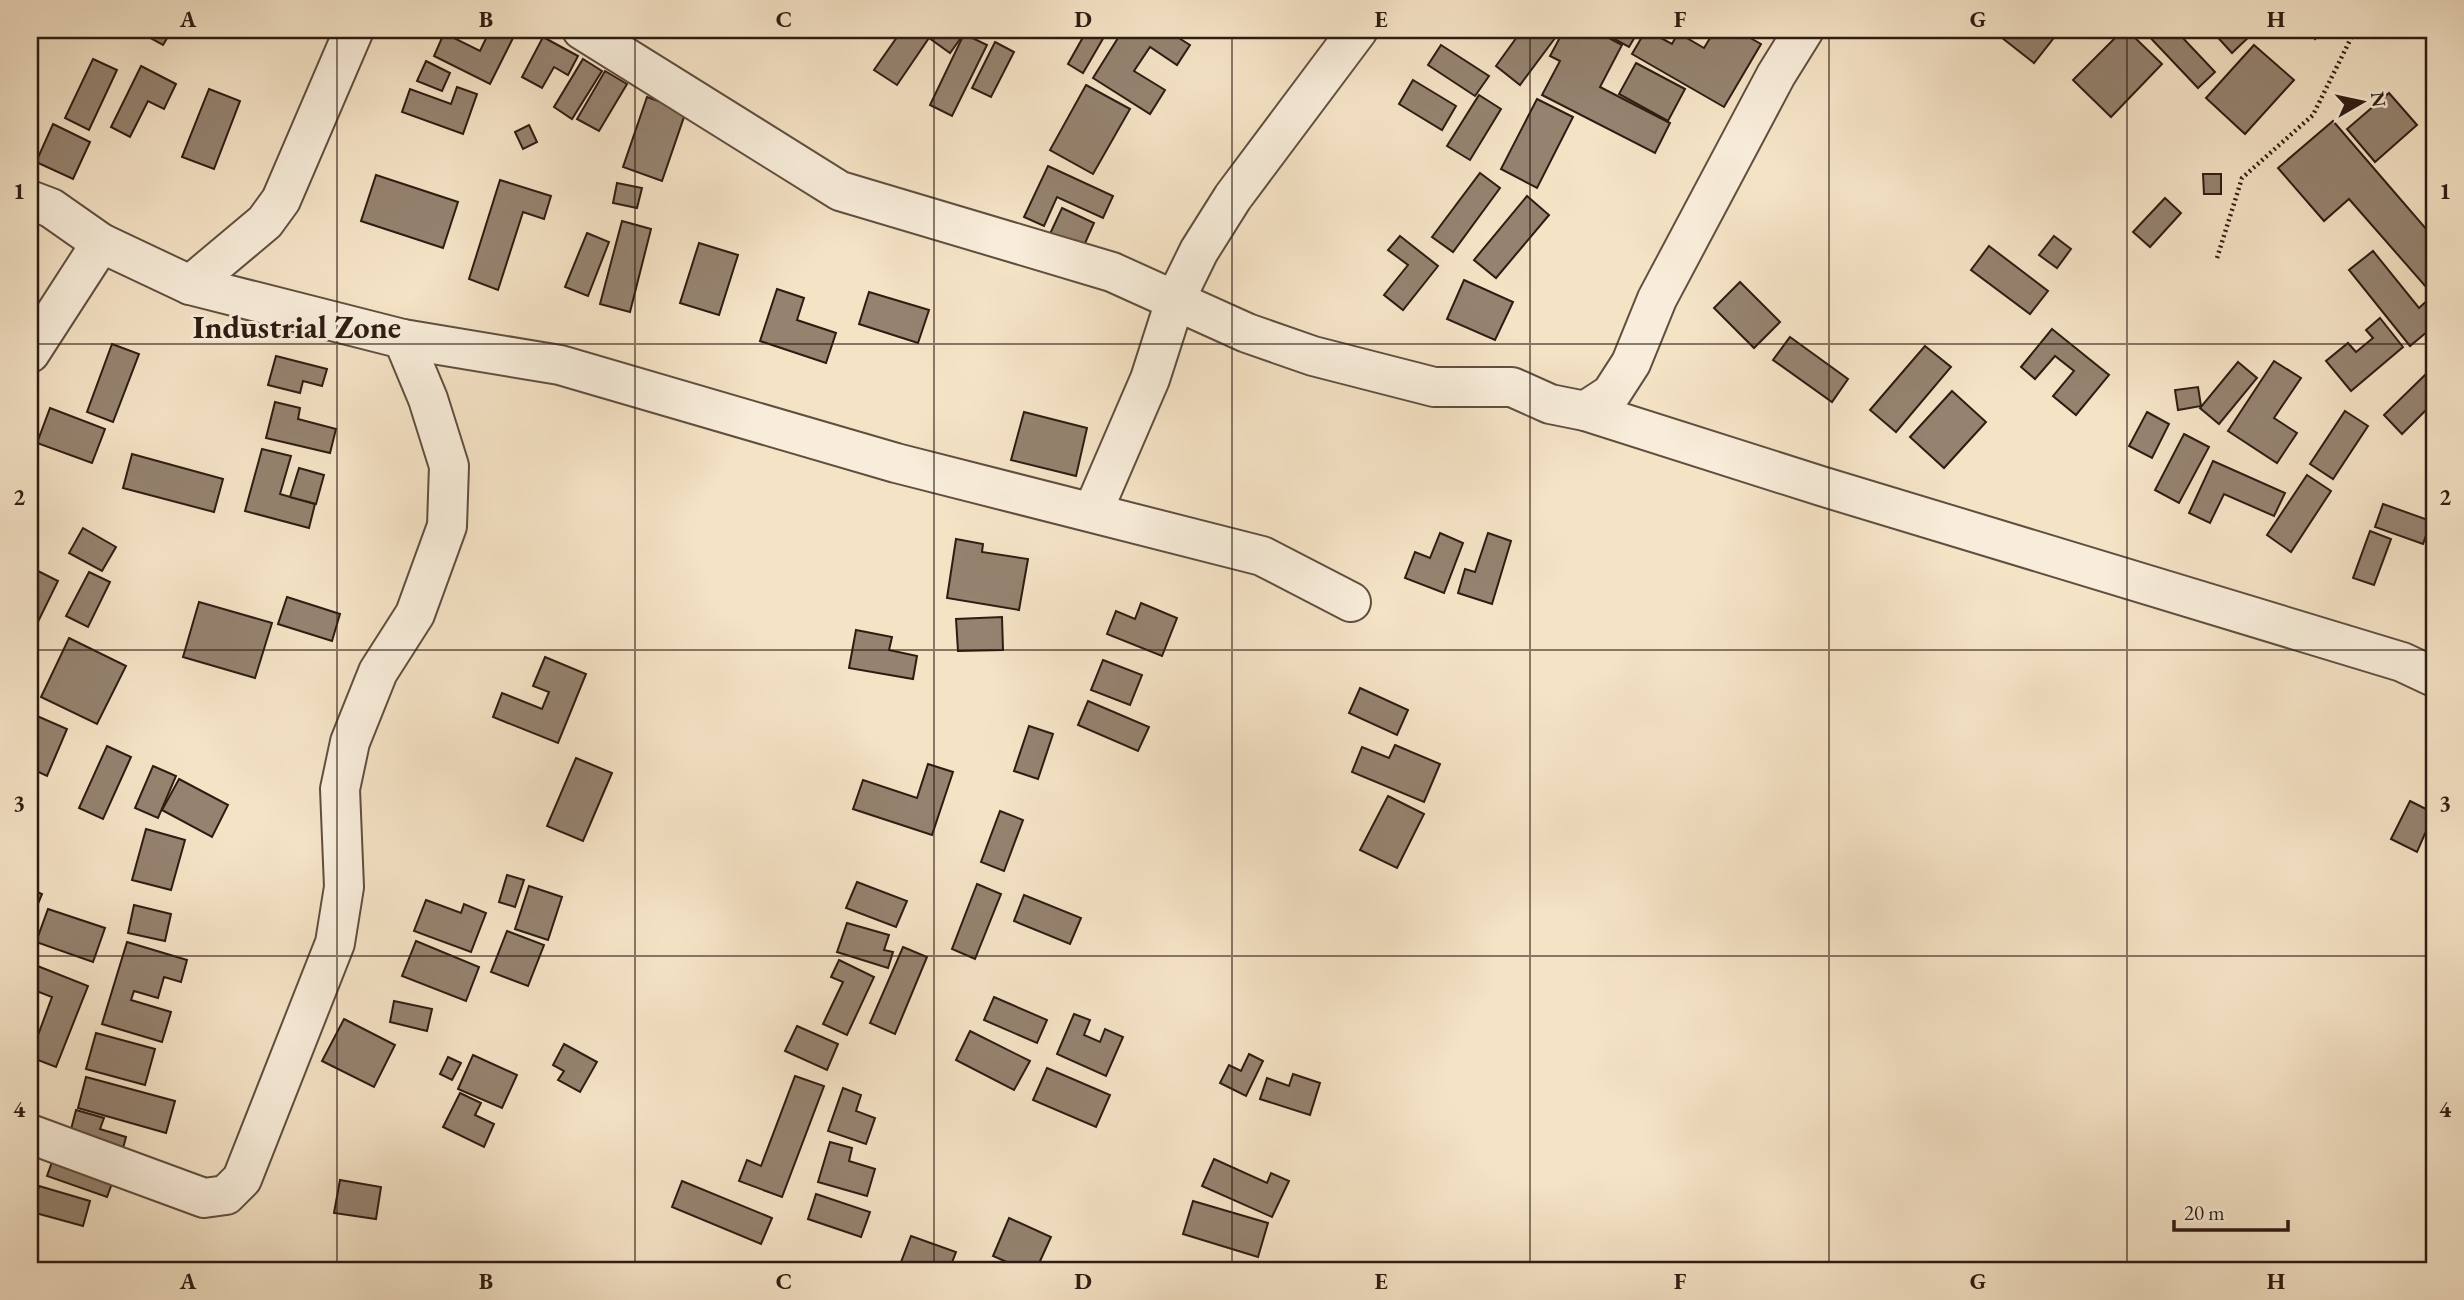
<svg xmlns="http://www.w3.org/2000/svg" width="2464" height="1300" viewBox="0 0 2464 1300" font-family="'EB Garamond',serif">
  <rect width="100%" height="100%" fill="#f5e3c6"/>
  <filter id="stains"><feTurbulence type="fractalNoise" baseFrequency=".00286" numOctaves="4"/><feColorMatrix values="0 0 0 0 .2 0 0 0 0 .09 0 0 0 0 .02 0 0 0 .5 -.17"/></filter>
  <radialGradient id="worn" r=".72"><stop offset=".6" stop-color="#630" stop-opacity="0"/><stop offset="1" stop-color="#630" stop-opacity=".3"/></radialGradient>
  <g fill="#958370" stroke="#2e1c12" stroke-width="2">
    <path d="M143,30H172L163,45L141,33Z"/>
    <path d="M490,30L513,38L490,84L434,56L444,33L480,51Z"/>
    <path d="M902,30H956L963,35L950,53L929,38L897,85L874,70Z"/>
    <path d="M1087,30H1108L1083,73L1068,64Z"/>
    <path d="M1123,30H1166L1190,45L1177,65L1150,47L1134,71L1165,90L1150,114L1093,78Z"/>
    <path d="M1522,30H1561L1520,85L1496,66Z"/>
    <path d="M1564,30H1594L1622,45L1600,87L1670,123L1655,153L1542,95L1560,61L1550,56Z"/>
    <path d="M1598,30H1639L1629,47Z"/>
    <path d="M1646,30L1672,44L1678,33L1704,48L1715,30H1736L1761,44L1724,107L1632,54Z"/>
    <path d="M1693,30H1713L1708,38Z"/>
    <path d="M1992,30H2060L2034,63Z"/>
    <path d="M2123,30H2127L2162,64L2111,117L2073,80Z"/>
    <path d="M2143,30H2185L2180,35L2215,72L2198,88Z"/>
    <path d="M2211,30H2252L2254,32L2232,53Z"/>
    <path d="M2307,30H2326L2315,39Z"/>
    <path d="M964,34L987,45L952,116L930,105Z"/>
    <path d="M543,37L578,56L568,75L554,67L542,88L522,77Z"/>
    <path d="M995,42L1014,52L991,97L972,88Z"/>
    <path d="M1441,45L1489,76L1475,96L1428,65Z"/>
    <path d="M2254,45L2294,80L2245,134L2206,98Z"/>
    <path d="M93,59L117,70L89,130L65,118Z"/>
    <path d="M583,59L602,71L572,119L554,107Z"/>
    <path d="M426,61L450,73L442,91L417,81Z"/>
    <path d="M1636,63L1685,89L1668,121L1619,94Z"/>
    <path d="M141,66L176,84L164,109L148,101L130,137L111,127Z"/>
    <path d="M605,71L627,84L599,131L577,119Z"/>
    <path d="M1413,80L1456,106L1442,130L1399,104Z"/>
    <path d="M1086,85L1130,109L1093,174L1050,150Z"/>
    <path d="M457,87L477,94L463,134L402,112L410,89L451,104Z"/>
    <path d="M209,89L240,101L214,169L182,157Z"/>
    <path d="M2389,93L2417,125L2375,162L2347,129Z"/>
    <path d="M1479,95L1501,109L1470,160L1447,146Z"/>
    <path d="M647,97L686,111L662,181L623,167Z"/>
    <path d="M1537,99L1573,117L1537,188L1501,169Z"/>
    <path d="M2333,121L2434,238V296L2349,199L2324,221L2278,168Z"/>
    <path d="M53,124L90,142L73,179L36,162Z"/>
    <path d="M529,125L537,142L523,149L515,132Z"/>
    <path d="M1048,166L1113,196L1103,218L1057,197L1044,226L1024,217Z"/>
    <path d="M1480,173L1500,188L1453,252L1432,237Z"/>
    <path d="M2203,174H2221V194H2204Z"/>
    <path d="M376,175L458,202L443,248L361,221Z"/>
    <path d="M500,180L551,196L544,219L523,212L498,290L469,279Z"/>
    <path d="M617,183L642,188L637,208L613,203Z"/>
    <path d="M1527,196L1549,215L1496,278L1474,260Z"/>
    <path d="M2165,198L2181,213L2150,247L2133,232Z"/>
    <path d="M1062,208L1094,223L1082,250L1049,236Z"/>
    <path d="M622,221L651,229L630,312L600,304Z"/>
    <path d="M587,233L609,242L588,296L565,287Z"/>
    <path d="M1400,236L1438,266L1403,310L1384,295L1408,265L1388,250Z"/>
    <path d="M2054,236L2071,249L2057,268L2039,255Z"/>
    <path d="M699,243L738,255L719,315L680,303Z"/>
    <path d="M1989,246L2048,291L2030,314L1971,270Z"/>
    <path d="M2373,251L2419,308L2431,297L2434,301V326L2410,346L2349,270Z"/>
    <path d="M1464,280L1513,302L1495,340L1447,319Z"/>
    <path d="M1740,282L1780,322L1754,348L1714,308Z"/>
    <path d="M777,289L804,298L797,320L836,333L826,363L760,341Z"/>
    <path d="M869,292L929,310L918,343L859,324Z"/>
    <path d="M2380,318L2403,347L2351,391L2326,361L2348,343L2356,352L2373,338L2366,330Z"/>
    <path d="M2052,329L2109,375L2076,415L2053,396L2074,371L2055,356L2035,379L2021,367Z"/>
    <path d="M1790,337L1848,379L1832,402L1773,360Z"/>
    <path d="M112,344L139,354L113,422L87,412Z"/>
    <path d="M1925,346L1951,367L1896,432L1870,410Z"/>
    <path d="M276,356L327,369L322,386L303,381L300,393L268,385Z"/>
    <path d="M2274,361L2301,378L2274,418L2297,433L2277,463L2228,431Z"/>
    <path d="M2238,362L2257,378L2219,424L2200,408Z"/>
    <path d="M2427,373L2434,381V402L2402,434L2384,415Z"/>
    <path d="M2198,387L2201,406L2178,410L2175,390Z"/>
    <path d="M1952,391L1986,422L1944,468L1910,437Z"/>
    <path d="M275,402L300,408L298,419L336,429L330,453L266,438Z"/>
    <path d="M50,408L105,429L92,463L37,443Z"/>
    <path d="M2345,411L2368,426L2333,479L2310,464Z"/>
    <path d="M1024,412L1087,428L1076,476L1011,460Z"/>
    <path d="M2147,412L2169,424L2152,458L2129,446Z"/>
    <path d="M2184,434L2209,447L2179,503L2155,490Z"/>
    <path d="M262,449L291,456L280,494L315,504L309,528L245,511Z"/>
    <path d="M132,454L223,479L214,512L123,488Z"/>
    <path d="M2213,461L2285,493L2274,516L2224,494L2210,523L2189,513Z"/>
    <path d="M299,468L324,475L316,504L290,497Z"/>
    <path d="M2307,475L2331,491L2291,552L2267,535Z"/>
    <path d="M2383,504L2431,521L2423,544L2375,527Z"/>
    <path d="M83,528L116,547L102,571L69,553Z"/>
    <path d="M2370,531L2391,539L2374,585L2353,578Z"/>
    <path d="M1440,533L1463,543L1444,593L1405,578L1415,552L1430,558Z"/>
    <path d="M1488,533L1511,541L1492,604L1458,593L1465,569L1475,572Z"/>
    <path d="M956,539L983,544L982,552L1028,559L1019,610L947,598Z"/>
    <path d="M30,567L58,581L30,638Z"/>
    <path d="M89,572L110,582L88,627L66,616Z"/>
    <path d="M287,597L340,614L332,641L278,624Z"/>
    <path d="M199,602L272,623L255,678L183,657Z"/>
    <path d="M1141,603L1177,618L1162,656L1107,634L1116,611L1135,619Z"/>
    <path d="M1002,617L1003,650L958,651L956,619Z"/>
    <path d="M856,630L892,637L889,650L917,656L913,679L849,668Z"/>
    <path d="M69,638L126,666L97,724L41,697Z"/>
    <path d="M545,657L586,674L558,743L493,717L502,693L542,709L549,692L533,686Z"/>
    <path d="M1103,660L1142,675L1130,705L1091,690Z"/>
    <path d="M1360,688L1408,710L1397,735L1349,713Z"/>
    <path d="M1088,701L1149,727L1138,751L1078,725Z"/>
    <path d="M37,716L67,729L47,776L30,768V733Z"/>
    <path d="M1029,726L1053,734L1038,779L1014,771Z"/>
    <path d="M1395,745L1440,764L1424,802L1352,772L1362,747L1389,758Z"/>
    <path d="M107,746L131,757L103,819L79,808Z"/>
    <path d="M576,758L612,773L583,841L547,826Z"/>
    <path d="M928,764L953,772L932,835L853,809L863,780L917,798Z"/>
    <path d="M153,766L176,776L158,818L135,808Z"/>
    <path d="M179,779L228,805L212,837L162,810Z"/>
    <path d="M1388,796L1424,814L1397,868L1360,850Z"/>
    <path d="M2410,801L2434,813L2417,852L2391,839Z"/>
    <path d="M1000,811L1023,820L1004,871L981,862Z"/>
    <path d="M146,829L185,840L171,890L132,880Z"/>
    <path d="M507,875L524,880L515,907L499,902Z"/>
    <path d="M857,882L907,901L896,927L846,908Z"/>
    <path d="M977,884L1001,894L975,959L952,949Z"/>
    <path d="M529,886L562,897L548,940L515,929Z"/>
    <path d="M30,889L42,894L30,923Z"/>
    <path d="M1024,895L1081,918L1070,944L1014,921Z"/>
    <path d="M426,900L461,913L464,904L486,913L471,952L414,931Z"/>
    <path d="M134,905L171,914L165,941L128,933Z"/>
    <path d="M48,909L105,928L93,962L36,942Z"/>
    <path d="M847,923L889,935L884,950L893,952L888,968L837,952Z"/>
    <path d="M507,931L544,945L528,986L491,972Z"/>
    <path d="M416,941L479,967L466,1001L402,976Z"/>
    <path d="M127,942L187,960L181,982L164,977L158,998L134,991L131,1000L171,1012L162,1042L102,1024Z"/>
    <path d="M903,947L927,957L895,1034L870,1023Z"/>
    <path d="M839,960L874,977L847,1035L823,1024L843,982L831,977Z"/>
    <path d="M30,963L88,986L56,1067L30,1057L52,997L34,990L30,1002Z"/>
    <path d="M994,997L1047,1020L1037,1043L984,1020Z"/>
    <path d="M394,1001L432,1009L427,1031L390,1022Z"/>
    <path d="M1074,1014L1090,1020L1084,1035L1100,1042L1105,1029L1123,1037L1106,1076L1057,1054Z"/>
    <path d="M344,1019L395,1045L374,1087L322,1061Z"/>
    <path d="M797,1026L838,1044L827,1070L785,1051Z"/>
    <path d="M970,1031L1030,1061L1014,1090L956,1060Z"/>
    <path d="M96,1033L155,1049L145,1085L86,1069Z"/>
    <path d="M564,1044L597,1062L580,1092L558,1080L564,1071L553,1065Z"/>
    <path d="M1249,1054L1263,1061L1246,1096L1220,1083L1229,1065L1241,1071Z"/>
    <path d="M473,1055L517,1075L502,1108L458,1089Z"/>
    <path d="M448,1057L461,1063L452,1080L440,1074Z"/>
    <path d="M1047,1068L1110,1095L1096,1127L1033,1100Z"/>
    <path d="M1293,1074L1320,1083L1310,1115L1260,1099L1267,1078L1289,1086Z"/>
    <path d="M795,1076L824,1086L782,1197L739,1181L747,1160L761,1166Z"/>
    <path d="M86,1077L175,1101L166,1133L78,1108Z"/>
    <path d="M843,1088L861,1095L856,1111L875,1118L866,1144L828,1131Z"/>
    <path d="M460,1093L481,1103L475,1115L494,1124L484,1147L443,1127Z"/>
    <path d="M76,1110L104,1118L100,1129L126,1137L120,1160L67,1145Z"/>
    <path d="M830,1142L852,1148L849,1161L875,1169L867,1196L818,1182Z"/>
    <path d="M55,1154L115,1175L107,1197L47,1176Z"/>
    <path d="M1214,1159L1267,1183L1271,1173L1289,1181L1272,1217L1202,1186Z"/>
    <path d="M340,1180L381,1187L376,1219L334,1213Z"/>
    <path d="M682,1181L772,1218L761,1244L672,1207Z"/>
    <path d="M39,1186L90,1201L83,1226L32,1212Z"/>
    <path d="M816,1194L870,1212L861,1237L808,1219Z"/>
    <path d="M1193,1201L1268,1223L1258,1257L1183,1234Z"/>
    <path d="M1009,1218L1051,1237L1036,1270H1025L993,1256Z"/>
    <path d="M911,1236L956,1252L949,1270H898Z"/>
    <path d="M1136,1264L1153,1270H1134Z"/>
  </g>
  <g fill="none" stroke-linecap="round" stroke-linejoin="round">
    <defs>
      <g id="street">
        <path d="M582,30L840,191L1112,272L1247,333L1313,356L1434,387H1512L1550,404L1585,411L1821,486L2402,662L2434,677"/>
        <path d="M30,200L51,208L101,243L190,285L403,339L560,365L896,463L1262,556L1351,602"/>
        <path d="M190,285L265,222L281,200L354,30"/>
        <path d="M30,353L101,243"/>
        <path d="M1585,411L1611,394L1631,363L1657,299L1776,75L1804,30"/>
        <path d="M1093,511L1150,379L1176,298L1199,251L1233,197L1358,30"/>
        <path d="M30,1134L204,1198L226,1195L242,1179L335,943L344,887L340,789L350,742L378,672L415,614L447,526L449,466L428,399L403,339"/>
      </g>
    </defs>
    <use href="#street" stroke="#604e3f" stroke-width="42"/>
    <path stroke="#2e1c12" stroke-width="4.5" stroke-dasharray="2 3.5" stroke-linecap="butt" d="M2217,258L2242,178L2313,115L2355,30"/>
    <use href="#street" stroke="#f8edda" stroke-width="38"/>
  </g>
  <path fill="none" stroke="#2e1c12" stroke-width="2" stroke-opacity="0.55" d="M337,30V1270M635,30V1270M934,30V1270M1232,30V1270M1530,30V1270M1829,30V1270M2127,30V1270M30,344H2434M30,650H2434M30,956H2434"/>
  <g text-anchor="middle" stroke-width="6" stroke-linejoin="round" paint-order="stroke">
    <g font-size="32" font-weight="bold" fill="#2e1c12" stroke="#f8edda">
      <text x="297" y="338">Industrial Zone</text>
    </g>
  </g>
  <rect width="2464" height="1300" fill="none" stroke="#f5e3c6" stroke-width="77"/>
  <g transform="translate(2362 102) rotate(81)" stroke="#f8edda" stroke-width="5" paint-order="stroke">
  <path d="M0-5L12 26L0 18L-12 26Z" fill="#2e1c12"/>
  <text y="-10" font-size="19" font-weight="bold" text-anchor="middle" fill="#2e1c12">N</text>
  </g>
  <path d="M2174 1220v10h114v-10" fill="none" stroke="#2e1c12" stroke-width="3.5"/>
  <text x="2184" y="1220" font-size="21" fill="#2e1c12" stroke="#f8edda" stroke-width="5" paint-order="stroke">20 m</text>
  <rect x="38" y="38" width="2388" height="1224" fill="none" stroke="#2e1c12" stroke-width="2.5"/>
  <g font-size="23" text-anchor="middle" font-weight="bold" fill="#2e1c12">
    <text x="188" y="27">A</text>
    <text x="486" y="27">B</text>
    <text x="784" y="27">C</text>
    <text x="1083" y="27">D</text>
    <text x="1381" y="27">E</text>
    <text x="1680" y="27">F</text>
    <text x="1978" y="27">G</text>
    <text x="2276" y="27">H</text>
    <text x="19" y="199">1</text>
    <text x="2445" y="199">1</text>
    <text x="19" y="505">2</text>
    <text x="2445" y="505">2</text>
    <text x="19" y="811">3</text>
    <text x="2445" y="811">3</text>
    <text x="19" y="1117">4</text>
    <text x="2445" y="1117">4</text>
    <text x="188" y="1289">A</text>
    <text x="486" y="1289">B</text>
    <text x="784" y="1289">C</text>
    <text x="1083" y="1289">D</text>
    <text x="1381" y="1289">E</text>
    <text x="1680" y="1289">F</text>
    <text x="1978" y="1289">G</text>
    <text x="2276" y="1289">H</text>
  </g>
  <rect width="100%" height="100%" filter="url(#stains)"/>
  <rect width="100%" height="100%" fill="url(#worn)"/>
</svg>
